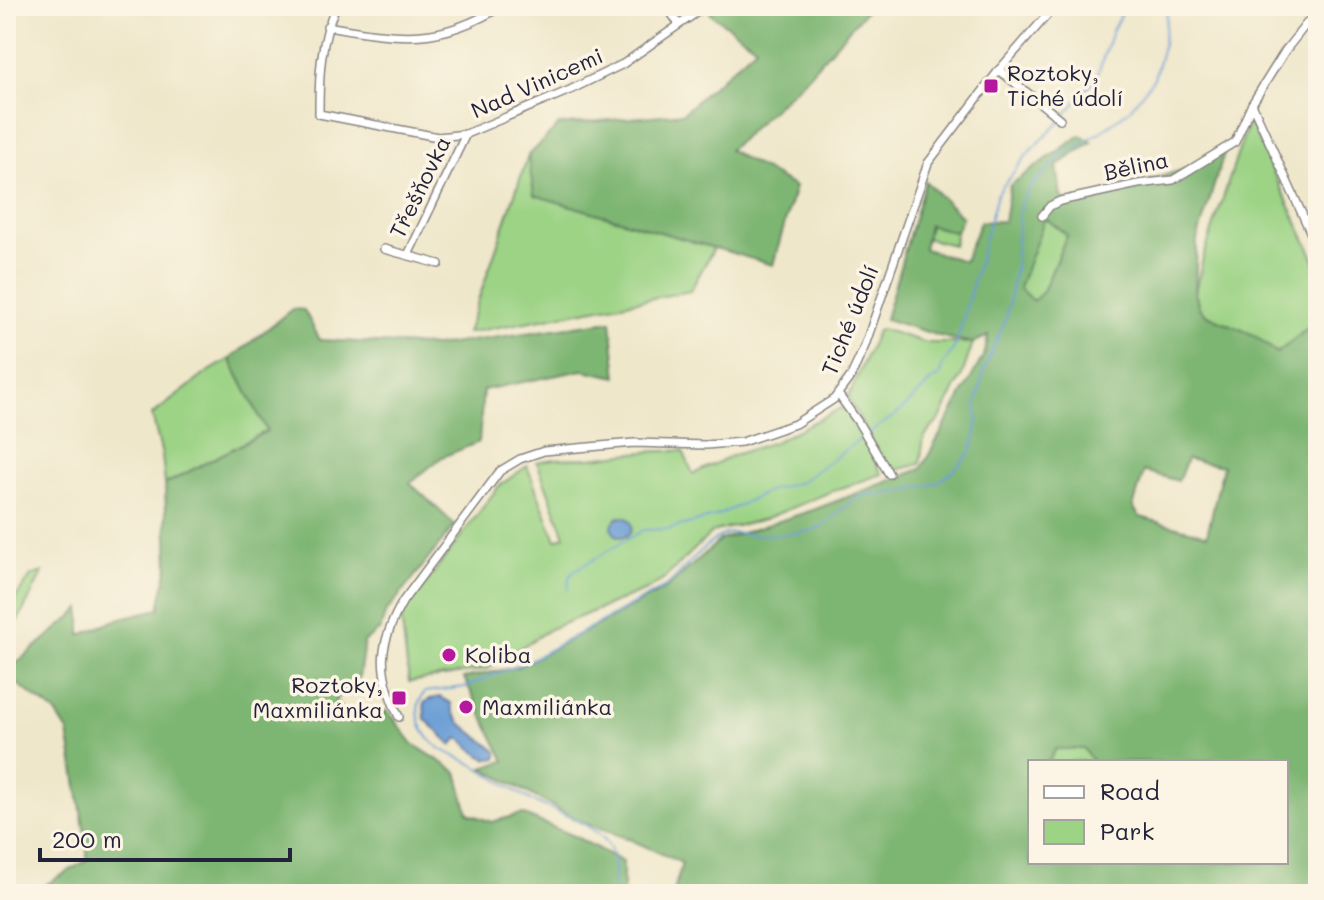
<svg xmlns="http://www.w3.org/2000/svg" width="1324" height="900" viewBox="0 0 1324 900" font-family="Mali,sans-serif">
  <rect width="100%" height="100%" fill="#fcf5e5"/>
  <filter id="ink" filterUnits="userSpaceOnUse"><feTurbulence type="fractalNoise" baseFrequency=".0125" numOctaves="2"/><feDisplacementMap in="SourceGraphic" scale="16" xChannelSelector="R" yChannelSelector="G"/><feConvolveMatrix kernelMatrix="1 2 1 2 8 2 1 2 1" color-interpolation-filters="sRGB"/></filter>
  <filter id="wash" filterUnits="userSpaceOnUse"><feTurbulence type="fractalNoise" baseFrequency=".006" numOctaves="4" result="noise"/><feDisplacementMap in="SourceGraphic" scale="32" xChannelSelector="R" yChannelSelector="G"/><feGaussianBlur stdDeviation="1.8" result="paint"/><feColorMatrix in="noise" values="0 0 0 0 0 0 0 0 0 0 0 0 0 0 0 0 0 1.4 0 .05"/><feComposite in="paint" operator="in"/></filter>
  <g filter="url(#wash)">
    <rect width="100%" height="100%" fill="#efe7ca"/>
    <g fill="#9cd385" stroke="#5f7a60" stroke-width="2">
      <path d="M1251,125L1318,266V320L1277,353L1254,335L1207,315L1199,308L1195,293L1203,258L1247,126Z"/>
      <path d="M528,156L535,195L714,248L690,291L467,333Z"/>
      <path d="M1045,218L1067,235L1043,292L1034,302L1018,288Z"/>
      <path d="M929,225L956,232L953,245L926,238Z"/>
      <path d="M881,329L927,343H973L962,375L940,419L924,437L920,464L889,472L848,398L877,331Z"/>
      <path d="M230,359L267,431L165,484L162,455L152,415L208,372Z"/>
      <path d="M843,407L853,421L882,474L830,492L765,519L712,532L663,580L646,590L550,629L487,669L409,682L401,616L499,486L527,466L556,540L565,536L537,462C558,456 579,460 600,457C629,453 654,450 683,451L693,474L734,455L774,442Z"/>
      <path d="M43,572L6,644V611L31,576Z"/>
      <path d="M1056,749H1084L1094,761L1048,762Z"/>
    </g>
    <g fill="#7db572" stroke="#506c56" stroke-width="2" fill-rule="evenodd">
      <path d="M717,6H870L803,81L729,150L795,187L773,265L534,195L528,156L559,125L683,113L756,47L710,13Z"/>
      <path d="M1081,135L1092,142L1057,166L1061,197L1072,204L1202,164L1225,150L1197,240L1195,293L1199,308L1207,315L1254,335L1277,353L1318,320V894H673L682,863L629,839L579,821L483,768L505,761L464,678L518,667L667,588L720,540L813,510L921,469L985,353L988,336L973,343L943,337L885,319L925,181L962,217L956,232L929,225L924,249L964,261L980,222L1004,221L1010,185ZM1045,218L1067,235L1043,292L1033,301L1019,288ZM1187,459L1223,466L1207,535L1140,517L1133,507L1144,471L1178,481ZM1056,749H1084L1093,762H1286V862H1030V762H1048Z"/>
      <path d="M292,309L304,310L320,340L436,346L611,321L617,377L583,370L483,390L479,442L442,457L410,483L455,525L385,614L380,630L364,642L358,685L335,699L349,723L388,711L413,744L457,772L468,813L491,822L522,814L578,838L623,862V894H30L87,860V846L68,732L55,712L11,679L14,665L81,609V635L121,618L159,609L168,566L165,484L267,431L230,359Z"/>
    </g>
    <g fill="#6a9dd5" stroke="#466088" stroke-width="2">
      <circle cx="622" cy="527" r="10"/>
      <path d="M440,697L451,703C452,725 483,737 497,752V758C481,764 471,744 458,738L452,745L425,719L424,703L430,699Z"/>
    </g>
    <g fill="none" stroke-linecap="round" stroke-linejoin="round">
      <g stroke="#6a9dd5" stroke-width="2">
        <path d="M868,434L901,411L933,379L939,377L942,366L956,345L997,194L1030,151L1057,125L1097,76L1112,31L1125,6"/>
        <path d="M568,589L569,577L574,571L643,530L669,529L717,516L771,490L801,482L863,437"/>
        <path d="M613,894C613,878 617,861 609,846C599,825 552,811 531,800C512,790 493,776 474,765C463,759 451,755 441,749C422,737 410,710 425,692L465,687L528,661L665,587C684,572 703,542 726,534C733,532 744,534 751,535C771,535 794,535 813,530C833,524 841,504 864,495L900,492L937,483L953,471L971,452L978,423L976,406L984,369L1006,319L1015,267L1020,205L1031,186L1062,155L1099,133L1129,110L1154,78L1162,50L1168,6"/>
      </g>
    </g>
  </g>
  <g filter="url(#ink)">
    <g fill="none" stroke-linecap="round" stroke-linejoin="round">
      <defs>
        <g id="minor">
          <path d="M336,6C320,42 319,76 319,114L438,137L466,134L570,90L623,64L706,6"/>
          <path d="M666,6L679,24"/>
          <path d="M327,26C399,38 437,46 502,6"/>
          <path d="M999,70L1060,119"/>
          <path d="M1252,104L1318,249"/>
          <path d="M1042,216L1050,206L1060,201L1138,184L1173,180L1235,142L1252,104L1285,51L1318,9"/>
          <path d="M384,249L439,264"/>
          <path d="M408,255L466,134"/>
          <path d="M838,394L858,422L889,474"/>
          <path d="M399,717C377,671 378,645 403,601L500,471L520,459L544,451L634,443L706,445L742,442L795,424L834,399L851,376L864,348L928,163L999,70L1055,6"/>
        </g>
      </defs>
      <use href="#minor" stroke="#888482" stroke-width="10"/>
      <use href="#minor" stroke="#fff" stroke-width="7"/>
    </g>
  </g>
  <g fill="#b5179e" stroke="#fcf5e5" stroke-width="3">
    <rect x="983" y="78" width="16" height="16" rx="4"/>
    <circle cx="449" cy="655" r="8"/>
    <rect x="391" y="690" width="16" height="16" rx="4"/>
    <circle cx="466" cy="707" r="8"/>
  </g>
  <g text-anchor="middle" stroke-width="7" stroke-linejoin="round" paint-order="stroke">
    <g font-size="22" fill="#22223b" stroke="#fcf5e5" text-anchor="start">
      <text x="1007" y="81">Roztoky,<tspan x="1007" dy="25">Tiché údolí</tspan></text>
      <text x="465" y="663">Koliba</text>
      <text x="383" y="693" text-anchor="end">Roztoky,<tspan x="383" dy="25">Maxmiliánka</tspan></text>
      <text x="482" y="715">Maxmiliánka</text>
    </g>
    <g font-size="22" fill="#22223b" stroke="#fcf5e5">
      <text transform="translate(537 83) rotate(-24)" y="8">Nad Vinicemi</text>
      <text transform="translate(1136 166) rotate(-12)" y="8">Bělina</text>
      <text transform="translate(420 187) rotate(-64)" y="8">Třešňovka</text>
      <text transform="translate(850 320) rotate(-68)" y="8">Tiché údolí</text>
    </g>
  </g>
  <rect width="1324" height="900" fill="none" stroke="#fcf5e5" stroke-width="32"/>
  <rect x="1028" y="760" width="260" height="104" fill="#fcf5e5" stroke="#a5a1a1" stroke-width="2"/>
  <rect x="1044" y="786" width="40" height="12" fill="#ffffff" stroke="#a5a1a1" stroke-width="2"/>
  <text x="1100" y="800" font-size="24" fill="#22223b">Road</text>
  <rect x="1044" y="820" width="40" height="24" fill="#9cd385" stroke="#a5a1a1" stroke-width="2"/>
  <text x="1100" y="840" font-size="24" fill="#22223b">Park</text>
  <path d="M40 848v12h250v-12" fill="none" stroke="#22223b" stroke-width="4"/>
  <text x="52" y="848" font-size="24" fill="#22223b" stroke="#fcf5e5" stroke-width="6" paint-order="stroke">200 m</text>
</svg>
